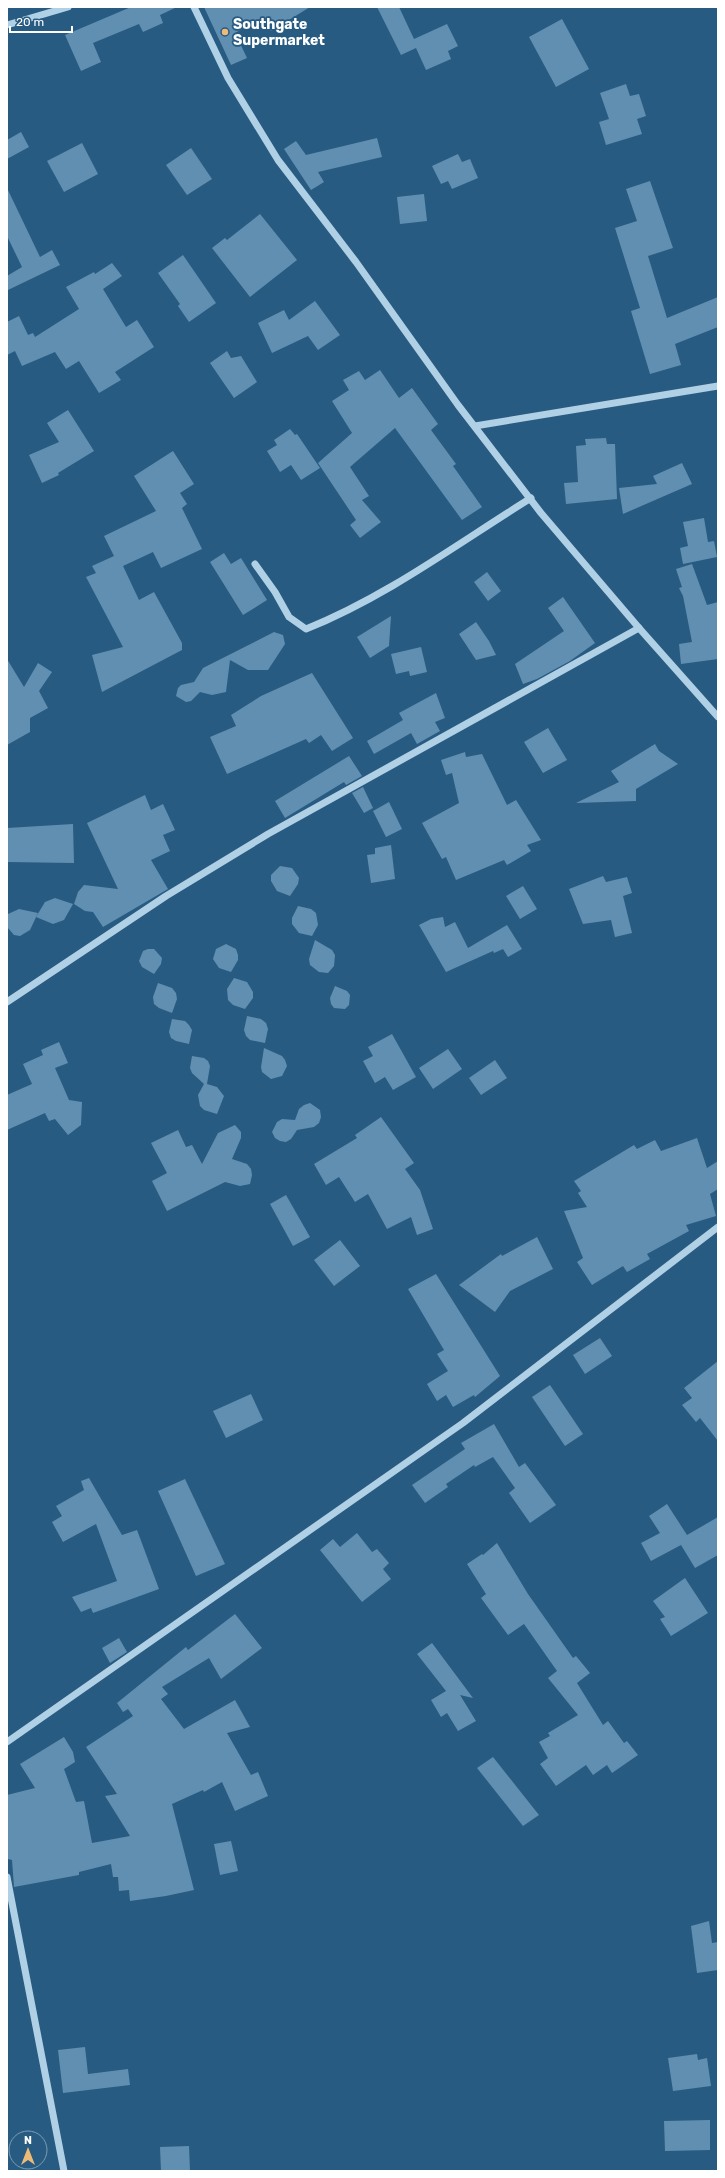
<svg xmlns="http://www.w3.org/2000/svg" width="725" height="2178" viewBox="0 0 725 2178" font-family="Rubik,sans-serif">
  <rect width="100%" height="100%" fill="#285b81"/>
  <g fill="#618fb1">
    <path d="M131,7H177L160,15L163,23L143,32L139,24L93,43L101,62L81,71L65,35Z"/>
    <path d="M204,7H310L271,31L263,18L235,33L247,58L231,65Z"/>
    <path d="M377,7H399L414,39L447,24L458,46L448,51L451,59L426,70L416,48L401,55Z"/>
    <path d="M562,19L589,69L556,87L529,37Z"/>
    <path d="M626,84L630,96L639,94L646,116L637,119L642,134L606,145L599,122L609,119L600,93Z"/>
    <path d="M21,132L29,147L7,159V140Z"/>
    <path d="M377,138L382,157L318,172L324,182L311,190L284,149L296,141L306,155Z"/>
    <path d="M82,143L98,174L64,192L47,161Z"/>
    <path d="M191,148L212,179L187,195L166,165Z"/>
    <path d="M458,154L462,162L470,159L478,178L452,189L448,181L441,184L432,166Z"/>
    <path d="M650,181L673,248L648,256L667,318L718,297V327L675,344L681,365L650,374L631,311L640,308L615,228L637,221L626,189Z"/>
    <path d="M7,188L40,257L52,250L60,265L8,290L7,276L22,267L7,236Z"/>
    <path d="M424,194L427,221L400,224L397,197Z"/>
    <path d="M260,214L297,260L250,297L212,248L225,238L227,240Z"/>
    <path d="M183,255L216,303L189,322L178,306L180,304L158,273Z"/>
    <path d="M112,263L122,276L103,289L126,327L137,320L154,347L115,372L121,380L99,393L79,361L66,369L55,352L22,366L15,351L7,355V322L19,316L28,335L33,333L35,337L79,309L66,287L94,272L95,274Z"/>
    <path d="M315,301L340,335L318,350L308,336L272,353L258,323L284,310L289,320Z"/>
    <path d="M227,351L231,358L241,356L257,382L234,398L210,363Z"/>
    <path d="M380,370L399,398L412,388L438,424L431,430L456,464L453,466L482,507L462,520L395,428L350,467L369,496L362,500L381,522L360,538L350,525L356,520L318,463L352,433L332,401L349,390L343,380L359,371L365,380Z"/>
    <path d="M68,410L94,451L58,473L59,475L42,483L29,455L59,442L47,423Z"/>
    <path d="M290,429L295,435L297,434L320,468L301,480L291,465L280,472L267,451L277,445L274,440Z"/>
    <path d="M606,438L607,444H615L617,499L566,504L564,483L578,482L576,446L586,445L585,439Z"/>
    <path d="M173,451L194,484L180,493L187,504L182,508L202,549L161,568L153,552L123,566L139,600L154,592L182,643V650L102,692L92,655L123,647L86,577L96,573L92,566L114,556L104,536L156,511L134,476Z"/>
    <path d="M682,463L692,484L623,514L619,488L657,484L653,476Z"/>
    <path d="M704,518L708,542L714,541L717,557L683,564L680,548L688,546L683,522Z"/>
    <path d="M224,553L231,564L241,558L267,600L243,615L210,562Z"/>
    <path d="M692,564L707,605L718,602V659L681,664L679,644L692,642L683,596L679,588L682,587L676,569Z"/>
    <path d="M487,572L501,591L488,601L474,582Z"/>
    <path d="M563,597L595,643L570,661L537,679L523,684L515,664L564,631L548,608Z"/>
    <path d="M391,616L389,646L370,658L357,637Z"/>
    <path d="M476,622L489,641L496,655L476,660L459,634Z"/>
    <path d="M274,632L283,635L285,644L268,670H248L230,660L226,692L212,695L200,692L191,701L186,702L176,696L178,688L181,685L194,682L203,668Z"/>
    <path d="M421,647L427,672L410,676L409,671L396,674L391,654Z"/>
    <path d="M7,659L24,687L38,663L52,672L39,691L48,708L30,718V732L7,745Z"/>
    <path d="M312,673L353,738L332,751L321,735L309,743L306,739L227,774L210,737L236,726L231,715L261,696Z"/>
    <path d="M436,693L445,718L435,722L440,731L417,744L411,733L374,754L367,741L403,720L399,713Z"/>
    <path d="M548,728L567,760L543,773L524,742Z"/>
    <path d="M655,744L659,751L678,764L636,789V801L576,803L619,782L611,771Z"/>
    <path d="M465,752L466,757L482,754L507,805L516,800L541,840L527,845L531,851L507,865L504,860L456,880L446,857L442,859L422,823L459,803L452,773L446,775L441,760Z"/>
    <path d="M349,756L362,776L346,785L344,782L285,818L275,801Z"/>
    <path d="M363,787L373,808L364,813L352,793Z"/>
    <path d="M145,795L151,810L163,804L175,830L163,835L170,851L151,860L168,889L103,927L93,912L85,911L74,904L78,892L84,885L118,889L87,823Z"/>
    <path d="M389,802L402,829L386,837L373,811Z"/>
    <path d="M73,824L74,863L7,862V828Z"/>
    <path d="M391,845L395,879L371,883L367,855L375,854V848Z"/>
    <path d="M280,866L292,868L299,878L298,884L290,896L277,891L271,881V875Z"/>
    <path d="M603,876L606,882L627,877L632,893L623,896L632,933L615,937L611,920L583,924L569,889Z"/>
    <path d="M523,886L537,909L520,919L506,896Z"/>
    <path d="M55,898L73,904L64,920L53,924L36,917L45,902Z"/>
    <path d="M298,906L311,909L316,913L318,925L312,936L299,933L292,924V918Z"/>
    <path d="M19,909L38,913L30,930L20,936L14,935L7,927L8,914Z"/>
    <path d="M443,917L445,927L455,922L468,948L507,925L522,949L508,957L503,949L494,953L493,951L446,972L419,925L431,919Z"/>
    <path d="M315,940L332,950L335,955L334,966L328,973L319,972L310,965L309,959Z"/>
    <path d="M226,944L236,949L238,955V960L231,972L219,968L213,959L216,949Z"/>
    <path d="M148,949H154L162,958L161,964L154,974L142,967L139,961L143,951Z"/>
    <path d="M234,978L247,982L253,992V998L245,1009L233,1005L228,1000L227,989Z"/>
    <path d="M158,983L172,988L176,993L177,999L172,1013L159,1008L154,1004L153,997Z"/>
    <path d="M335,986L347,991L350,995L349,1005L345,1009L334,1008L331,1004L330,998Z"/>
    <path d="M247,1016L261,1019L266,1023L268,1029L265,1043L250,1040L246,1036L244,1030Z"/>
    <path d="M172,1019L185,1021L189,1025L192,1030L189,1044L176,1041L171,1038L169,1032Z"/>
    <path d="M392,1034L416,1077L393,1090L385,1077L375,1083L363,1061L373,1056L368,1047Z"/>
    <path d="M59,1042L68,1063L55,1068L69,1100L82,1102L81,1125L68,1135L55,1119L49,1121L45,1113L7,1130V1095L32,1084L23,1064L43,1055L41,1050Z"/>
    <path d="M264,1048L282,1056L285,1060L287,1066L282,1076L271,1079L262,1072L261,1067Z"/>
    <path d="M448,1049L462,1069L433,1089L419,1068Z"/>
    <path d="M192,1056L204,1058L208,1061L210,1066L207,1084L217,1087L224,1096L217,1114L204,1110L200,1106L198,1095L204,1084L192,1073L190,1068Z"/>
    <path d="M495,1060L507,1078L481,1095L469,1078Z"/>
    <path d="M310,1103L320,1110L321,1117L319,1123L314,1127L297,1130L291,1139L286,1142L280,1141L275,1138L272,1132L277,1122L282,1119L295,1120L299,1109L304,1105Z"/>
    <path d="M381,1117L414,1163L405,1169L420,1190L433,1229L417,1235L411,1217L387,1229L368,1194L355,1202L339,1177L326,1185L314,1164L357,1138L355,1135Z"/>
    <path d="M235,1125L241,1132V1138L232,1159L247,1164L251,1169L252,1175L250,1184L240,1186L225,1182L167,1211L152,1181L167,1173L151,1143L178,1130L186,1147L192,1145L202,1164L218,1133Z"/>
    <path d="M697,1138L707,1168L718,1161V1189L710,1194L716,1216L686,1225L689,1231L647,1254L650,1259L627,1272L623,1266L592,1285L577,1262L583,1258L564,1211L587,1207L578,1193L581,1191L574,1181L634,1145L637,1149L655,1140L661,1151Z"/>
    <path d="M286,1195L310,1237L293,1246L270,1204Z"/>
    <path d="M537,1237L553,1269L510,1291L495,1312L459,1285L501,1254L502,1256Z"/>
    <path d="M340,1240L360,1266L334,1286L314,1260Z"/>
    <path d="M436,1274L500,1376L475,1397L474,1395L453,1407L446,1395L437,1401L427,1384L448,1371L437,1354L444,1350L408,1289Z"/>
    <path d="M600,1338L612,1356L585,1374L573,1355Z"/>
    <path d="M718,1361V1441L700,1418L696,1422L682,1405L692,1398L684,1388Z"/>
    <path d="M550,1385L583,1434L565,1446L532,1397Z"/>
    <path d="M251,1394L263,1420L226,1438L213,1411Z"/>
    <path d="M494,1424L519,1467L525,1463L556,1505L530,1523L509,1493L515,1488L493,1457L475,1467L474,1465L446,1484L448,1487L425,1503L412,1485L465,1449L461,1443Z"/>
    <path d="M89,1478L122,1535L137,1530L159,1589L93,1613L91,1608L81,1612L72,1597L117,1581L96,1524L63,1542L52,1522L62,1516L56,1506L84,1490L81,1481Z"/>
    <path d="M185,1479L225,1564L196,1576L158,1491Z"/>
    <path d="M667,1504L687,1535L718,1517V1555L695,1568L681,1545L651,1561L641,1543L660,1533L649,1516Z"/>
    <path d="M357,1533L372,1552L377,1549L389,1563L383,1569L391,1579L362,1602L320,1550L333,1539L340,1547Z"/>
    <path d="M497,1543L528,1594L573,1658L576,1656L590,1673L577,1683L603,1725L608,1721L624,1743L627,1741L638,1755L612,1773L607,1765L593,1775L586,1765L556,1786L540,1764L548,1758L539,1742L550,1736L548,1733L578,1715L548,1678L557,1671L524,1624L508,1635L481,1598L486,1594L467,1564L482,1554L483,1555Z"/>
    <path d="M685,1578L708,1613L671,1636L660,1619L665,1617L653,1601Z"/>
    <path d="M235,1614L262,1648L221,1679L209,1658L162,1687L168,1694L161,1699L184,1729L235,1700L250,1727L227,1733L251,1775L258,1772L268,1796L235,1811L222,1782L204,1792L203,1790L172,1804L194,1890L166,1896L130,1901L129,1890L119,1891L118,1877H113L111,1864L79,1872V1875L14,1887L12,1860L8,1859L7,1795L35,1788L20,1764L64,1737L73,1752L75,1762L64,1769L76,1802L84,1801L92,1843L130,1836L105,1796L117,1794L86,1747L133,1716L128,1709L123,1712L117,1703L186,1647L188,1650Z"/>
    <path d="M119,1638L127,1652L110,1663L102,1648Z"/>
    <path d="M432,1643L473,1698L460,1695L476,1721L458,1731L447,1713L441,1717L431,1700L446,1691L417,1654Z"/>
    <path d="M493,1757L539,1815L523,1826L477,1768Z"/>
    <path d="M231,1841L238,1871L220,1875L214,1844Z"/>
    <path d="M709,1921L712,1943L718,1942V1970L697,1973L691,1926Z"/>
    <path d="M85,2047L88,2074L128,2069L130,2085L63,2093L58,2050Z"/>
    <path d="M697,2054L698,2060L707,2058L711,2086L673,2091L668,2058Z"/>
    <path d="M710,2120V2150L665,2151L664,2121Z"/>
    <path d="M189,2146L190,2171H161L160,2147Z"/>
  </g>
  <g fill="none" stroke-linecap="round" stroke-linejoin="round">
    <g stroke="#b0d0e6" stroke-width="7">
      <path d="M194,7L228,78L278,160L356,262L458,405L541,513L639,628L718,717"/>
      <path d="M7,25L68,7"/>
      <path d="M475,426L718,386"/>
      <path d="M255,564L275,592L289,617L306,629C386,597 457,544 531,498"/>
      <path d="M7,1002L166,896L268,834L639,628"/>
      <path d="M7,1742L463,1423L718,1227"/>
      <path d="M7,1877L64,2171"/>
    </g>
  </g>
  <circle fill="#edbb77" stroke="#285b81" stroke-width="1.5" cx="225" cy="32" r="4"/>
  <g text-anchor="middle" stroke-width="3.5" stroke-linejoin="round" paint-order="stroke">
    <g font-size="14" font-weight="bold" fill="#fff" stroke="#285b81" text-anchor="start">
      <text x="233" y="29">Southgate<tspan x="233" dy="16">Supermarket</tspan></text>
    </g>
  </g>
  <rect width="725" height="2178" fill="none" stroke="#ffffff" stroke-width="16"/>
  <g transform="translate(28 2150)"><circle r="19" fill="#285b81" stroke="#7e9db3"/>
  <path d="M0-3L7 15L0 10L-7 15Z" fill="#edbb77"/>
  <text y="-6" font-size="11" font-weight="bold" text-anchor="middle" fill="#ffffff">N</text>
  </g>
  <path d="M10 26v6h62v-6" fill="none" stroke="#ffffff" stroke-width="2"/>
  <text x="16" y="26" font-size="12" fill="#ffffff" stroke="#285b81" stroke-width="3" paint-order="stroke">20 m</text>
</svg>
